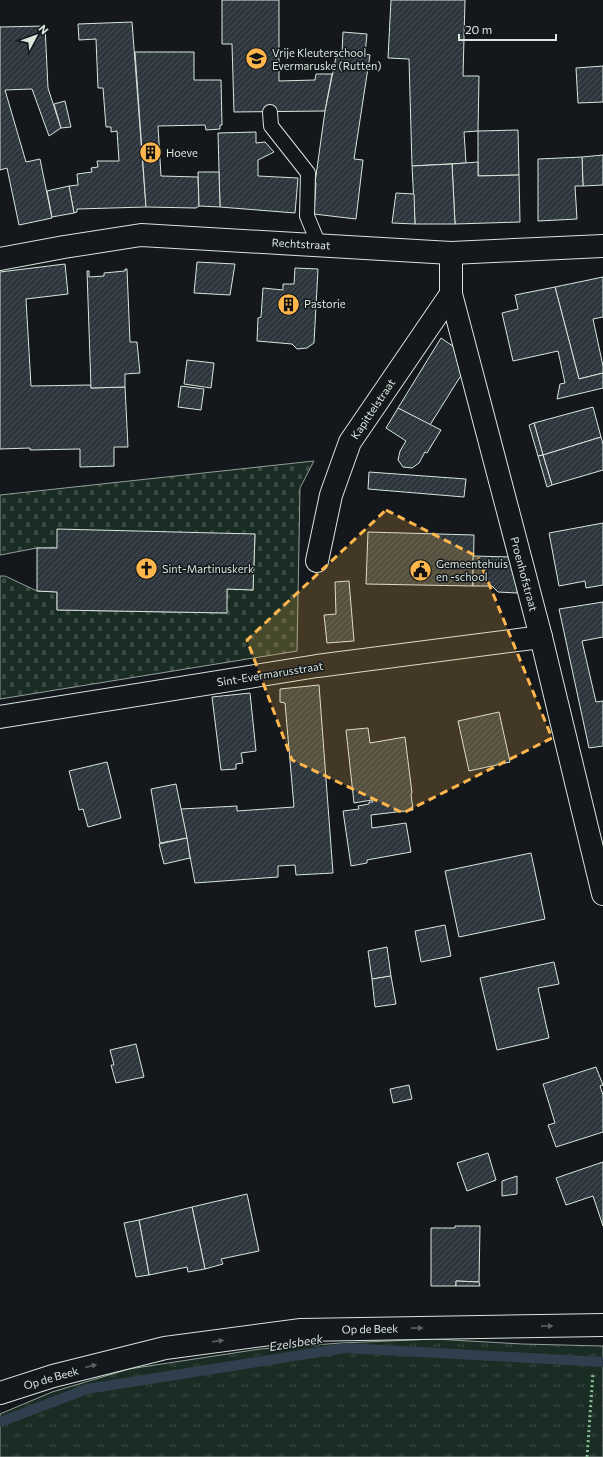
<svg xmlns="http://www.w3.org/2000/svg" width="603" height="1457" viewBox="0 0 603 1457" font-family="Commissioner,sans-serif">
  <defs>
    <pattern id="grass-tufts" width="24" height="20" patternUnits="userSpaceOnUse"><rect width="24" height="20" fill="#1a2d24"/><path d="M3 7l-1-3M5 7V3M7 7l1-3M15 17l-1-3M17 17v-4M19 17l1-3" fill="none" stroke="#3b4b43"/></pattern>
    <pattern id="cemetery-stones" width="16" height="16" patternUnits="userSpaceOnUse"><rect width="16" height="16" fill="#1a2d24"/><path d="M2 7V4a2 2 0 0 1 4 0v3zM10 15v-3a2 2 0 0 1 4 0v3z" fill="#3b4b43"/></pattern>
    <pattern id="building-hatch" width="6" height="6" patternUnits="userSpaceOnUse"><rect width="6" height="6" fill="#2c363c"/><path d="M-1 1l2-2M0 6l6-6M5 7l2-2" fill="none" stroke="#4a5358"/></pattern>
  </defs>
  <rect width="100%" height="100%" fill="#14181c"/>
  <path fill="url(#grass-tufts)" stroke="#939e99" d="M435,1339L522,1344L603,1346V1457H0V1414L52,1392L129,1369L260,1349L341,1343Z"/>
  <path fill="url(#cemetery-stones)" stroke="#939e99" d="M314,461L300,488L297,651L0,699V576H5L37,591L57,592V610L226,613L227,589L253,590L255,534L57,548H37L0,555V495Z"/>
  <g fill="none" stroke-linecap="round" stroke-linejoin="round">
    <path stroke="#2f3f4d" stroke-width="10" d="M0,1422L87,1389L345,1348L603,1362"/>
  </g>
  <g fill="url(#building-hatch)" stroke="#d8e6dc">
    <path d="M222,0H279V81L315,80L316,74H332L325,111L234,112L232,44H222Z"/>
    <path d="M391,0H465L463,76H479L478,131L464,132L466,163L412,166L409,59L388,58Z"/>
    <path d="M132,22L146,207L77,209V212L74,213L69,186L78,185L77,174L92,172L91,168L98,167L97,161H119L117,131L111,132V127H106L103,88H98L96,39L79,40L78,24Z"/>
    <path d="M45,26L48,88L61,128L49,136L32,89L5,90L26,162L40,159L52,218L19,225L7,168L0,170V27Z"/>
    <path d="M343,32L367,34L365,54L370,55L354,159L363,160L356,219L314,214L316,183H315L325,111L337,52L342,53Z"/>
    <path d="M135,52H194V80H221L222,125H220V129L206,130L205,125L158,126L161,176L198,177L199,206L196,208L146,207Z"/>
    <path d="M603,66V102L578,103L576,68Z"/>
    <path d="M65,101L71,127L61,128L54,104Z"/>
    <path d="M518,130L519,175L478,176V131Z"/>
    <path d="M256,132V143L265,142L274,152L258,160V176L298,178L295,213L220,207L218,133Z"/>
    <path d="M603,155V185L583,186L582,157Z"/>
    <path d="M582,157L583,186H575L577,219L538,221V159Z"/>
    <path d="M478,162V176L519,175L520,222L455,224L452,164Z"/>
    <path d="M452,164L455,224H415L412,166Z"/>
    <path d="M198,172H219L220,207L199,206Z"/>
    <path d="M69,186L74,213L52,217L47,191Z"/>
    <path d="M396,193L414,194L415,224L392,223Z"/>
    <path d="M197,262L235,264L230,295L194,293Z"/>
    <path d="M65,264L68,294L26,299L31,386L91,385V388L125,387L128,447H114V466L80,467V449L30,450V448L0,449V272Z"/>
    <path d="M295,268L318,269L314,343L307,348L297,349L292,344L257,341L258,318L261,317L263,288L283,290V284H294Z"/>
    <path d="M125,269H127L130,342H137L140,373L125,374V387L91,388L87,271H89V277L104,276V273L125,271Z"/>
    <path d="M603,277V317L593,319L603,366V373L579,379L555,287Z"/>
    <path d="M555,287L579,379L603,373V388L557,399L560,384L565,383L558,351L513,361L502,313L518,309L515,295Z"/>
    <path d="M441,338L457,349L464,376L460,377L430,425L398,408Z"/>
    <path d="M187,360L214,363L211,388L184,384Z"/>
    <path d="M181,386L204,389L201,410L178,407Z"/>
    <path d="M593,407L601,437L543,455L534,423Z"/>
    <path d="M398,408L441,430L427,453L425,452L419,463L412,468L403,467L398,460L400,451L406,441L386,428Z"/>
    <path d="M534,423L543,455L538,456L529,425Z"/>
    <path d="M601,437L603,444V470L552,485L543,455Z"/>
    <path d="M543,455L552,485L547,487L538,456Z"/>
    <path d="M369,472L466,479L464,497L368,489Z"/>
    <path d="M603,523V585L586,588L585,581L559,586L549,533Z"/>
    <path d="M57,529L255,534L253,590L227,589V613L57,610V592L37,591V548H57Z"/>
    <path d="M368,532L474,535L473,586L366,584Z"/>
    <path d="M473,556L511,557L518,581L517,593L498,592L492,586H473Z"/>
    <path d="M349,581L354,641L327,643L324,615L336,614L335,582Z"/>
    <path d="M603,602V637L582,641L596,702L603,701V746L589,748L559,609Z"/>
    <path d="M319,685L333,873L296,875L295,865L278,866V877L195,883L181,809L237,806V811L294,807L285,703L280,702V689Z"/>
    <path d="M250,693L256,751L241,753L243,763L236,764V769L221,770L212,697Z"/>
    <path d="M499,712L510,762L469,771L458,721Z"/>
    <path d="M368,728L370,743L405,737L412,793L411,794L413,810L371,815L372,828L406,823L411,852L367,860V863L351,866L343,811L359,809L358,806L369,804V802H373L372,800L354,803L346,730Z"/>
    <path d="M107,762L121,818L88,827L83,809L79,810L69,771Z"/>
    <path d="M176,784L187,838L160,843L151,789Z"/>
    <path d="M187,838L190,858L164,864L159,844Z"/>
    <path d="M531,853L545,919L459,937L445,871Z"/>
    <path d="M445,925L451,956L421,962L415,931Z"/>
    <path d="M387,947L391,976L372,979L368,951Z"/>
    <path d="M554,962L559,984L538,988L549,1038L497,1050L480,978Z"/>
    <path d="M391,976L396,1004L375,1007L372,979Z"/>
    <path d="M136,1044L144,1077L116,1083L111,1065H114L110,1050Z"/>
    <path d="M596,1067L603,1085L600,1086L603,1095V1132L556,1147L548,1125L555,1123L543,1084Z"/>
    <path d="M409,1085L412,1099L393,1103L390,1089Z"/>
    <path d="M488,1153L496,1180L467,1191L457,1163Z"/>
    <path d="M603,1162V1226L593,1196L566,1205L556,1178Z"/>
    <path d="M517,1176V1194L502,1196V1181Z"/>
    <path d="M247,1194L259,1251L221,1259L223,1264L205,1269L192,1207Z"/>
    <path d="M192,1207L205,1269L188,1272L187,1267L149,1275L139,1220Z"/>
    <path d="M139,1220L149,1275L136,1277L124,1223Z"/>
    <path d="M455,1226H480L479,1282L456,1281V1286H431V1228H455Z"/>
    <path d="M456,1281L479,1282L480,1286H456Z"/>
  </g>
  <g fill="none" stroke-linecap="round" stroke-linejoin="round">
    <defs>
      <path id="lane" d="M270,112L271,126L308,173L307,216L319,245"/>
      <g id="street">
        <path d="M451,253V294L541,637L603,894"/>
        <path d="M317,561L331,495L350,442L451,294"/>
        <path d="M0,717L317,666L541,637"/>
        <path d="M0,1393L53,1376L165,1348L301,1330L603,1325"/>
      </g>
      <path id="secondary" d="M0,259L64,247L141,235L451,253L603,246"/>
    </defs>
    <use href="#lane" stroke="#d8e6dc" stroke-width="16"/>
    <use href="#street" stroke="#d8e6dc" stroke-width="24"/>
    <use href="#secondary" stroke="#d8e6dc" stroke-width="24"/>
    <use href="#lane" stroke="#14181c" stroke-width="14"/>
    <use href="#street" stroke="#14181c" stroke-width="22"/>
    <use href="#secondary" stroke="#14181c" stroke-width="22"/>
    <path stroke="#8ac095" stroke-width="3" stroke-dasharray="2 3" stroke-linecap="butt" d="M587,1457L593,1373"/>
  </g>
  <defs><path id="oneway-solid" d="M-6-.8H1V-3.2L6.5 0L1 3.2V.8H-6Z"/></defs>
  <g fill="#59605f">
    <use href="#oneway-solid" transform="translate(547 1326) rotate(-1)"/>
    <use href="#oneway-solid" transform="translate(417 1328) rotate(-1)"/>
    <use href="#oneway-solid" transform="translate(218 1341) rotate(-7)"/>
    <use href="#oneway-solid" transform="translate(91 1366) rotate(-14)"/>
  </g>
  <path fill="#ffb74d" fill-opacity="0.2" stroke="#ffb74d" stroke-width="3" stroke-dasharray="8 5" stroke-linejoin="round" d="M386,510L478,557L552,738L403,813L292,760L247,640Z"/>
  <defs>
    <symbol id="school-disc" viewBox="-11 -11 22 22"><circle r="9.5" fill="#ffb74d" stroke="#14181c"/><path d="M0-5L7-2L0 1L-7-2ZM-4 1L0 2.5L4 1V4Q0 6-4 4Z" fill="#111"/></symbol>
    <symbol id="building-disc" viewBox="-11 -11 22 22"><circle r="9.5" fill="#ffb74d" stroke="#14181c"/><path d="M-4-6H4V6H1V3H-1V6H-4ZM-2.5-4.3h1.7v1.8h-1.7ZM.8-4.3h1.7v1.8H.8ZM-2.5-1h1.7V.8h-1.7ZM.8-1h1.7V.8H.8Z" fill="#111"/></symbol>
    <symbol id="church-disc" viewBox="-11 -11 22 22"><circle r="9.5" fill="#ffb74d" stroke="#14181c"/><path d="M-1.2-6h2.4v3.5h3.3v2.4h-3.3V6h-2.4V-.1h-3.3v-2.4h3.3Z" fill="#111"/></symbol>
    <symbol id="civic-disc" viewBox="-11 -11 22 22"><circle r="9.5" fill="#ffb74d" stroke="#14181c"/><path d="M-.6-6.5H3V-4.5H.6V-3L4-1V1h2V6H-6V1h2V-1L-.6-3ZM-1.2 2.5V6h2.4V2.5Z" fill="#111"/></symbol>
  </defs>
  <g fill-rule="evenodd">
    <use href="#school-disc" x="244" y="46" width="25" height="25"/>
    <use href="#building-disc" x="138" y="140" width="25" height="25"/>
    <use href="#building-disc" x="276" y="292" width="25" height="25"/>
    <use href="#church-disc" x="134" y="556" width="25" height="25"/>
    <use href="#civic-disc" x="408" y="558" width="25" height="25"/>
  </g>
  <g text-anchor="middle" stroke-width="3" stroke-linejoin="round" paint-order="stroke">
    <g font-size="11" fill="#d8e6dc" stroke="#14181c" text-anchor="start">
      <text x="272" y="57">Vrije Kleuterschool<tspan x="272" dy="13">Evermaruske (Rutten)</tspan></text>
      <text x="166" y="157">Hoeve</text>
      <text x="304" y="308">Pastorie</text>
      <text x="436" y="568">Gemeentehuis<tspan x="436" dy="13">en -school</tspan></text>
      <text x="162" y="573">Sint-Martinuskerk</text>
    </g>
    <g font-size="11" fill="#d8e6dc" stroke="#14181c">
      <text transform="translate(301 244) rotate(3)" y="4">Rechtstraat</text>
      <text transform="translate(373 409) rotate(-56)" y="4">Kapittelstraat</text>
      <text transform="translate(524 574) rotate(75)" y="4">Proenhofstraat</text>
      <text transform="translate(270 674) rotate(-9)" y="4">Sint-Evermarusstraat</text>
      <text transform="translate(370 1329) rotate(-1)" y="4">Op de Beek</text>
      <text transform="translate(51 1378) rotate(-16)" y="4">Op de Beek</text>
    </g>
    <g font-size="12" font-style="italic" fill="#d8e6dc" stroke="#14181c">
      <text transform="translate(296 1343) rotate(-9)" y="4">Ezelsbeek</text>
    </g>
  </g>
  <g transform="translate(36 36) rotate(49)" stroke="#14181c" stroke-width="3" paint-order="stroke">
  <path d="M0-3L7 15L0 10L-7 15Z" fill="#d8e6dc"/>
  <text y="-6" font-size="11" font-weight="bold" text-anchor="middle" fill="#d8e6dc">N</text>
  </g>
  <path d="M459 34v6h97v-6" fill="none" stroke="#d8e6dc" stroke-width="2"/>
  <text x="465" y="34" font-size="12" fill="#d8e6dc" stroke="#14181c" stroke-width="3" paint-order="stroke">20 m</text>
</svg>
